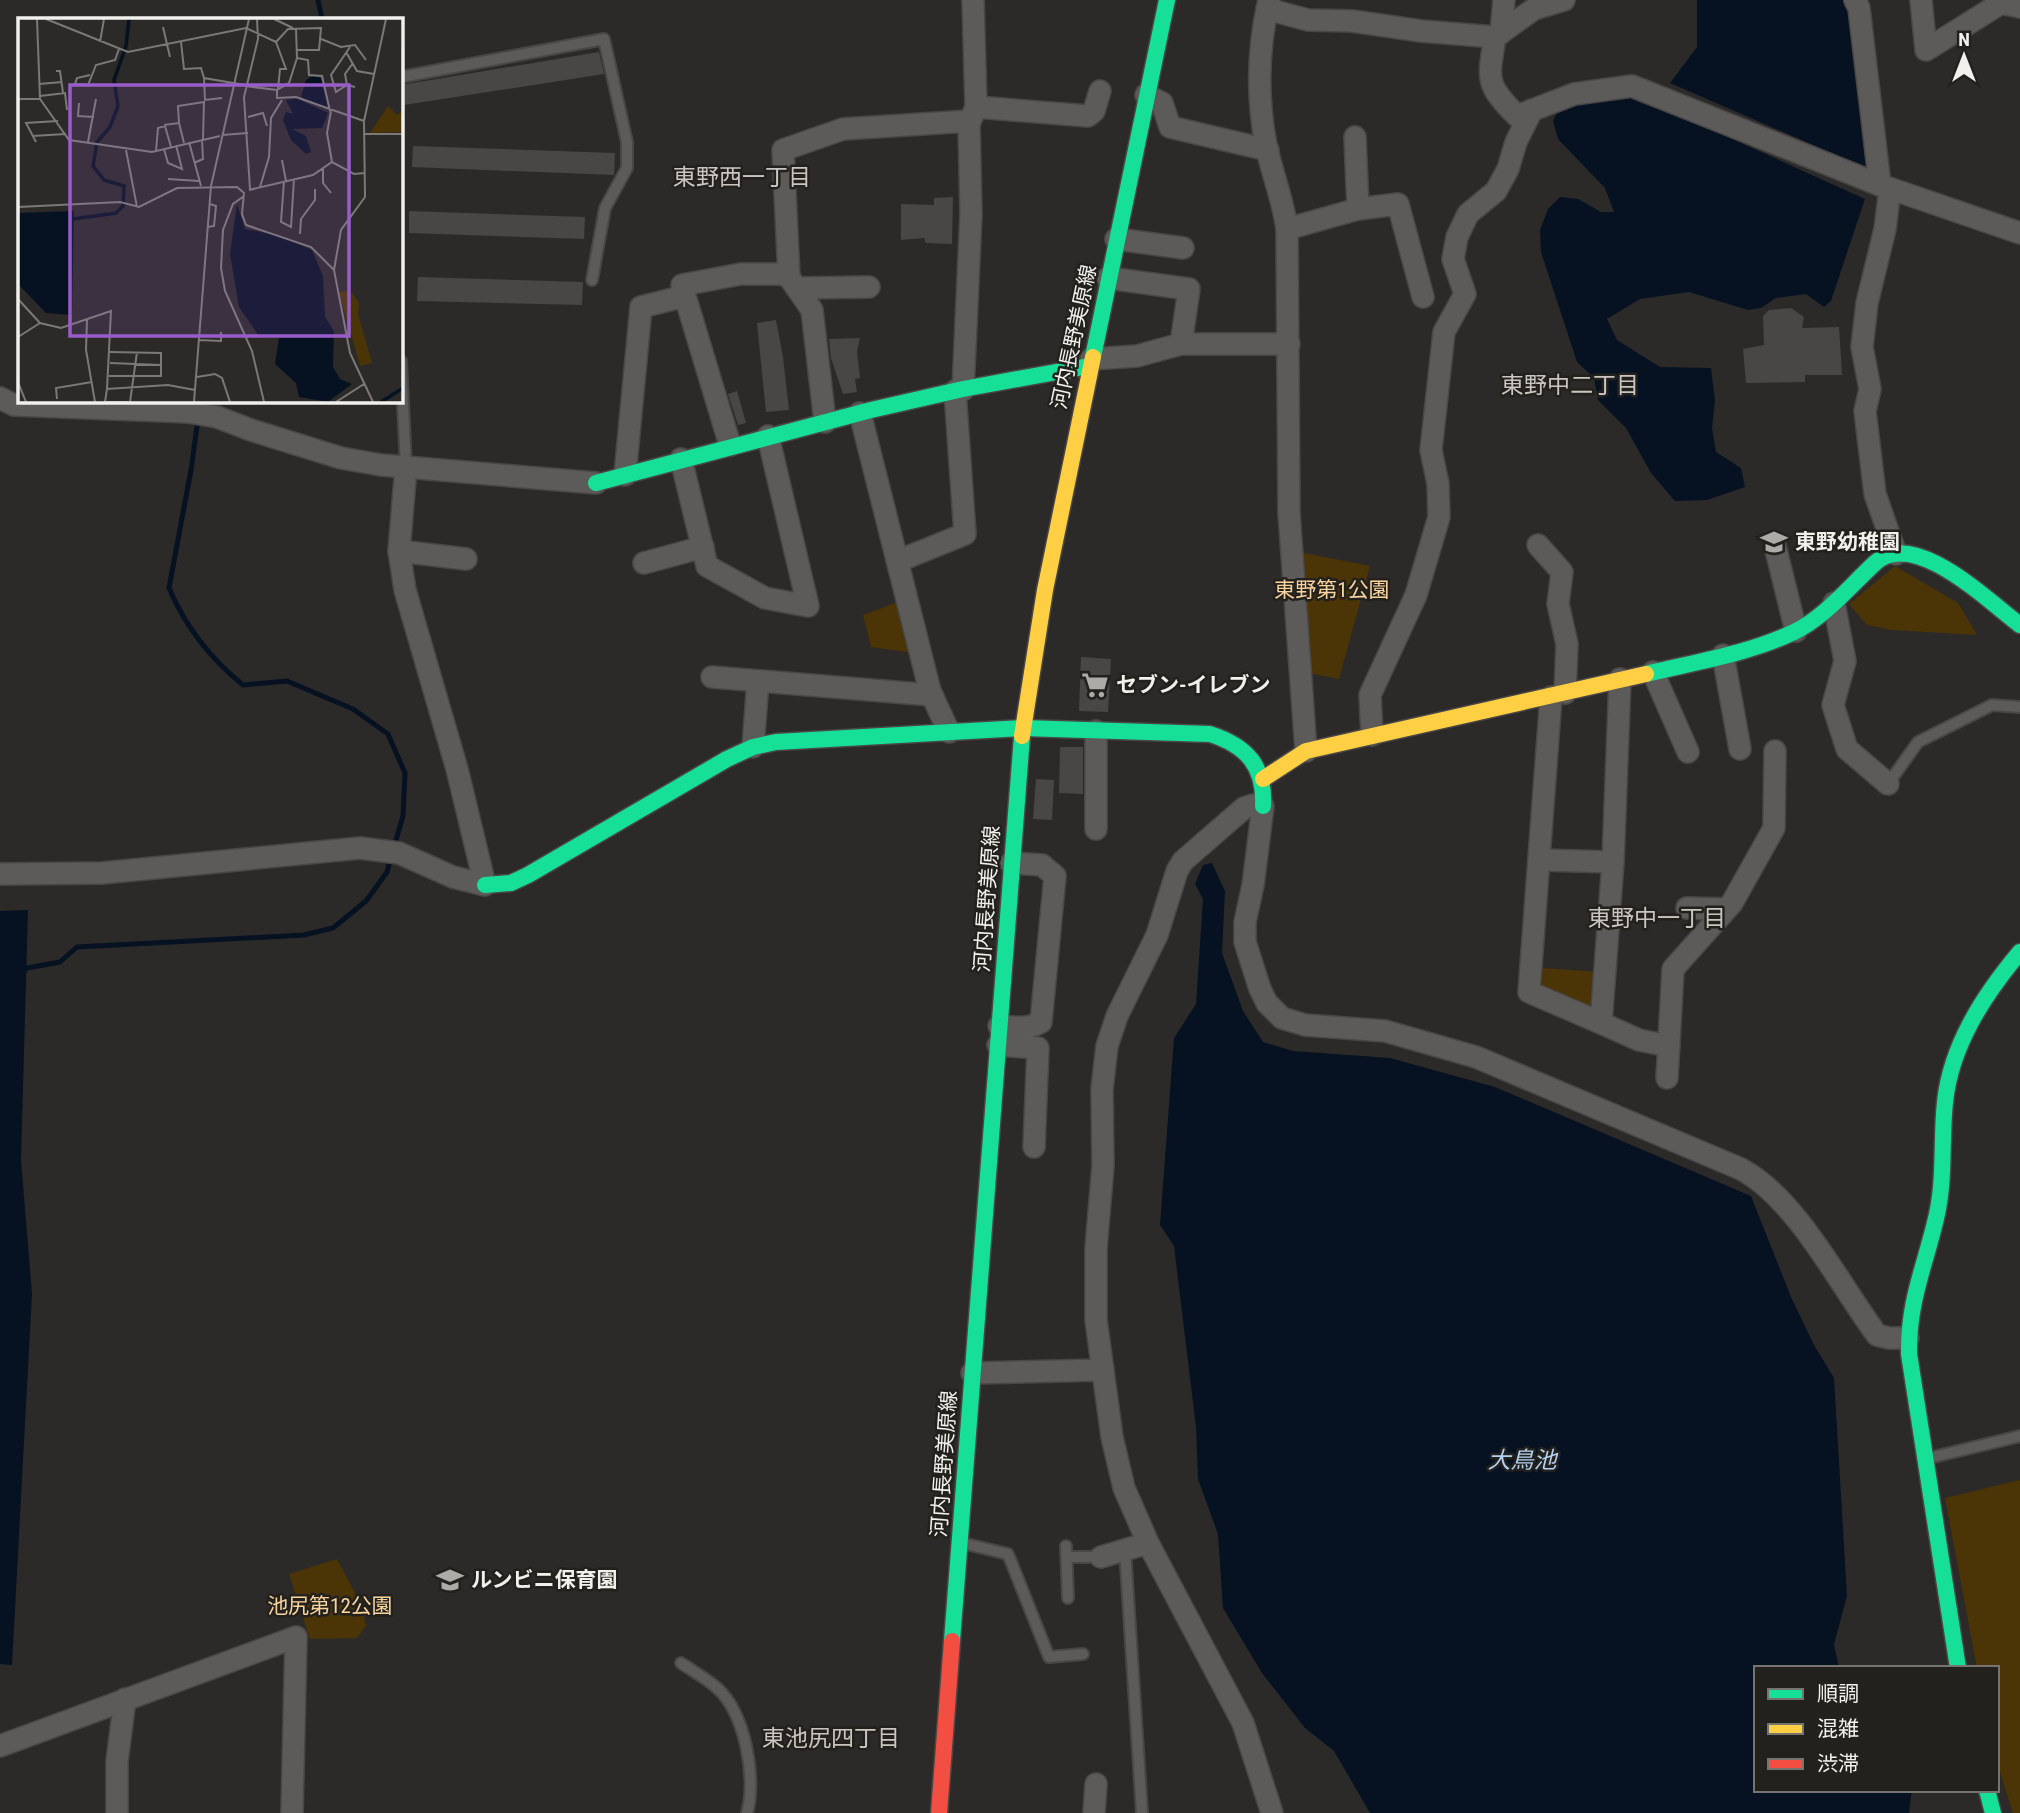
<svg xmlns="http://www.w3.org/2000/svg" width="2020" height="1813" viewBox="0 0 2020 1813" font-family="'Roboto Condensed','Noto Sans JP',sans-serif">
  <rect width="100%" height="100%" fill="#2c2a28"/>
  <g fill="#4b3406">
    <path d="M1299,552L1370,566L1339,679L1308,673Z"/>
    <path d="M1895,566L1958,603L1977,635L1892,630L1867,625L1849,604Z"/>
    <path d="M898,602L921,654L871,647L863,615Z"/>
    <path d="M1542,968L1599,972L1596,1003L1588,1008L1542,987Z"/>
    <path d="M2020,1480V1813H2013L1997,1763V1668H1977L1945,1498Z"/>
    <path d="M337,1559L361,1604L366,1626L357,1638L310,1639L289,1574Z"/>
  </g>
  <g fill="#061222">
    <path d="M1697,0H1844L1851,16L1866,168L1670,83L1697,47Z"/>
    <path d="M1633,94L1865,199L1831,301L1824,307L1806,294L1776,298L1761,308L1748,310L1689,292L1640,299L1607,319L1617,340L1660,367L1711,368L1715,400L1712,428L1716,452L1741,468L1745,487L1707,500L1675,501L1651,473L1626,428L1598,400L1594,378L1577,362L1541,252L1540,230L1548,209L1560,197L1578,199L1601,212H1614L1605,188L1558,139L1553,121L1561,105Z"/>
    <path d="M1212,863L1225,891L1222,953L1243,1011L1263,1042L1293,1051L1390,1058L1495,1087L1751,1196L1791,1297L1814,1345L1834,1378L1847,1596L1834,1644L1839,1668H1756V1790H1912L1909,1813H1370L1334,1751L1305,1728L1262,1673L1223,1608L1218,1534L1198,1479L1196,1427L1174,1246L1160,1225L1174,1038L1196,1004L1203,899L1195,884L1203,865Z"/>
    <path d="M28,910L21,1160L32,1294L12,1665L0,1664V911Z"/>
  </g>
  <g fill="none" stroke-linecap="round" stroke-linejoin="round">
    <g stroke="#061222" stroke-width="5">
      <path d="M318,0L322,19"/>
      <path d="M198,419L191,470L169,588C185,626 211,659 243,685L287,681L353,709L388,734L405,773L403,816L394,847"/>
      <path d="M23,972L27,968L60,962L77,947L304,935L333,928L366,901L387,872L391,857"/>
    </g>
  </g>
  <g fill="#484746">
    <path d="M599,52L604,74L404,105L401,85Z"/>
    <path d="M413,146L615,153L614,175L412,167Z"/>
    <path d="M953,197L952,244L926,243L924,238L901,240V204L934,205V198Z"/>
    <path d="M409,211L585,217L584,239L409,233Z"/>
    <path d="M418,277L583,282L582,305L417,301Z"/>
    <path d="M1791,308L1804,317L1802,328L1839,327L1842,375H1805V382L1746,383L1743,349L1764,345L1763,316L1769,310Z"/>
    <path d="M776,320L783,357L789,410L766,412L757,323Z"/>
    <path d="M860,338L857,352L860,378L855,379L857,392L843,394L831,358L829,339Z"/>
    <path d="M737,391L746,423L738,425L728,394Z"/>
    <path d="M1081,657L1111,659L1108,712L1079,711Z"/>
    <path d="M1060,747H1083V794L1059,793Z"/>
    <path d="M1036,779L1054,780L1052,820L1033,819Z"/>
  </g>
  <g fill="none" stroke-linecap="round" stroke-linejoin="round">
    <defs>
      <g id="lane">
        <path d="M401,77L604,39L627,142V168L605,208L592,280"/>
        <path d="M401,361L406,467"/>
        <path d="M1888,784L1918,742L1992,705L2020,707"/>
        <path d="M1929,1458L2020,1436"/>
        <path d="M962,1543L1008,1554L1049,1657L1083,1654"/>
        <path d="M1066,1546L1068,1598"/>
        <path d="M1125,1550L1142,1813"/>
        <path d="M1067,1557H1101"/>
        <path d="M681,1663C693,1671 707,1679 717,1688C745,1713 757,1778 747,1813"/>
      </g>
      <g id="street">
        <path d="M973,0L976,107L1088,116L1094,111L1100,91"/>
        <path d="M1269,0C1258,47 1257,98 1266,145C1272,173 1283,200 1287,229L1289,513L1306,751"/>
        <path d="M1564,0L1534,9L1495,37C1488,80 1485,84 1517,116L1574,94L1632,86L1880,185L2020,233"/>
        <path d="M1855,0L1859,8L1880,185"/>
        <path d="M1921,0L1926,50L2001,3L2020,7"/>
        <path d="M1267,9L1308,20L1352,21L1421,31L1495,37"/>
        <path d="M1501,33L1504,0"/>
        <path d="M1146,95L1162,103L1170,127L1268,150"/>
        <path d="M1355,137L1358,209"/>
        <path d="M1890,189L1885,229L1867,303L1862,347L1870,389L1865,411L1875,494L1896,554"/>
        <path d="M1287,229L1358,209L1398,204L1423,297"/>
        <path d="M1116,239L1183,248"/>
        <path d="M789,277L783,150L843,129L970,121"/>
        <path d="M1108,278L1189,289L1181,344"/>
        <path d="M682,285L741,274H781L789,277L812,310L825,422"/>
        <path d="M797,288L869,287"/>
        <path d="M1091,359L1137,356L1181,344H1289"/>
        <path d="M963,390L971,214L969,124L976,107"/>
        <path d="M0,398L14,405L188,412L217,417L251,430L341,458L381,465L596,483"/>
        <path d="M860,413L930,691L949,732"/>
        <path d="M681,459L707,566L765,598L808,606L768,436"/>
        <path d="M625,475L641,307L685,296L730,445"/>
        <path d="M1538,545L1562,572L1558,604L1567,644L1565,693"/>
        <path d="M1775,546L1796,631"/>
        <path d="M399,551L466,559"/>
        <path d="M898,561L965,534L955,391"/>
        <path d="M644,563L703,547"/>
        <path d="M1834,603L1845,661L1833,705L1847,749L1888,784"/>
        <path d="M1723,655L1740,749"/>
        <path d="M1653,672L1688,752"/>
        <path d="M712,677L932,695"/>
        <path d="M1551,697L1529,992L1601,1023L1613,862L1620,679"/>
        <path d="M1372,735L1370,695L1416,595L1439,517L1438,484L1431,450L1444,332L1465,294L1453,259L1457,237L1468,214L1496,191L1508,169L1516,142L1532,110"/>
        <path d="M753,747L758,681"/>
        <path d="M1096,829V731"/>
        <path d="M1541,860L1613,862"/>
        <path d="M0,874L102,873L360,848L399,853L453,877L485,885L457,769L405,590L399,551L406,467"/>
        <path d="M1687,908L1725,909"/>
        <path d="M1601,1023L1639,1040L1669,1046"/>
        <path d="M999,1026C1014,1027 1028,1030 1041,1022L1055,876L1042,865L1011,863"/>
        <path d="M998,1045L1038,1048L1034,1147"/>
        <path d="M1667,1078L1673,969L1732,903L1774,828L1775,751"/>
        <path d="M972,1373L1103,1370"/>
        <path d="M1101,1557L1148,1543"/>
        <path d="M0,1746L296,1637L292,1813"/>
        <path d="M117,1813V1761L125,1699"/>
        <path d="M1094,1813L1096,1784"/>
        <path d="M1272,1813L1243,1723L1148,1543L1124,1488L1112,1437L1096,1320V1248L1103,1166L1102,1089L1107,1046L1117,1016L1157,935L1177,871L1183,861L1244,808L1253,805L1263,806L1253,885L1245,922V942L1260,989L1267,1003L1282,1018L1305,1025L1385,1031L1476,1057L1741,1169C1797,1199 1839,1284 1877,1335L1889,1338H1908"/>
      </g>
      <g id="fast">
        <path d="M1093,357L1167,0"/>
        <path d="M596,483L871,410L963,389L1089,366"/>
        <path d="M1646,674C1695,662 1748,654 1794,632C1825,617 1849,587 1875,563C1914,527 1989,602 2020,625"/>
        <path d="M485,885L511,883L528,875L727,759L753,747L776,742L1023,728L1210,734C1247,746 1265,766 1263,806"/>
        <path d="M952,1641L1022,736"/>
        <path d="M1958,1668L1909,1354C1908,1300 1926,1264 1937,1214C1945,1177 1941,1139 1945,1102C1951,1045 1984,995 2020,952"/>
        <path d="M1987,1790L1993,1813"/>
      </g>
      <g id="slow">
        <path d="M1022,736L1045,590L1093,357"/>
        <path d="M1263,779L1306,751L1646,674"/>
      </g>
      <path id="jam" d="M939,1813L952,1641"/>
    </defs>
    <use href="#lane" stroke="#484746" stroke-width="14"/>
    <use href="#street" stroke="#484746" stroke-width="24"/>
    <use href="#fast" stroke="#484746" stroke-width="19"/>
    <use href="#slow" stroke="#484746" stroke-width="19"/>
    <use href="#jam" stroke="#484746" stroke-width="19"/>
    <use href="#lane" stroke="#5c5b59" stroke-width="10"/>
    <use href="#street" stroke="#5c5b59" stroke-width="21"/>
    <use href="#fast" stroke="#16e098" stroke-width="16"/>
    <use href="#slow" stroke="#ffcf43" stroke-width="16"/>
    <use href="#jam" stroke="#f24e42" stroke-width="16"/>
  </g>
  <defs>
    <symbol id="school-bare" viewBox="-9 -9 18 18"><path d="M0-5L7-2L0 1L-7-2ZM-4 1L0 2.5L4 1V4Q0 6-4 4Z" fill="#acaba8" stroke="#23211d" stroke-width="2.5" paint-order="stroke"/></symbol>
    <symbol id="supermarket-bare" viewBox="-9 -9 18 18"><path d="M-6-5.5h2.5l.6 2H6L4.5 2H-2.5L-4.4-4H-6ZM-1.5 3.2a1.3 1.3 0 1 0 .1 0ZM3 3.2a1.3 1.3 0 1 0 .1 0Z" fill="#acaba8" stroke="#23211d" stroke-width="2.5" paint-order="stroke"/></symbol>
  </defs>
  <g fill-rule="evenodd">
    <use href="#school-bare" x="1755" y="523" width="38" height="38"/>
    <use href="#supermarket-bare" x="1076" y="666" width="38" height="38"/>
    <use href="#school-bare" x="431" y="1561" width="38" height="38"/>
  </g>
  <g text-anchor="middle" stroke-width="5" stroke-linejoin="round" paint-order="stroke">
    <g font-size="21" fill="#f1f0ed" stroke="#23211d">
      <text transform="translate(1074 337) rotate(-78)" y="7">河内長野美原線</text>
      <text transform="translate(987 899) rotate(-86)" y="7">河内長野美原線</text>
      <text transform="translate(944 1464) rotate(-86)" y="7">河内長野美原線</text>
    </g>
    <g font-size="21" font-weight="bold" fill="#f1f0ed" stroke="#23211d" text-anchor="start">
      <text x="1795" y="549">東野幼稚園</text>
      <text x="1116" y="692">セブン-イレブン</text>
      <text x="471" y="1587">ルンビニ保育園</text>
    </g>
    <g font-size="21" fill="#f9d39c" stroke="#23211d">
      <text x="1332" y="597">東野第1公園</text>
      <text x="330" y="1613">池尻第12公園</text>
    </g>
    <g font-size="23" fill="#c9c6c1" stroke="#23211d">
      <text x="742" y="185">東野西一丁目</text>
      <text x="1570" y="393">東野中二丁目</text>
      <text x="1657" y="926">東野中一丁目</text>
      <text x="831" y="1746">東池尻四丁目</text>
    </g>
    <g font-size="23" font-style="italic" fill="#b3d0f0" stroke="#23211d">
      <text x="1522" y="1468">大鳥池</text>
    </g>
  </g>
  <g transform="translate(18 18)">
    <rect width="385" height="385" fill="#2c2a28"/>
    <path d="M370,88L379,97L385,93V114L352,115ZM331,272L341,284L340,296L354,345L342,348L321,274Z" fill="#4b3406"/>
    <path d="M295,58L303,60L310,90L283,79L288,62ZM278,80L310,95L304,110L274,111L288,118L293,134L288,136L273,122L265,102L268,94L275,96L268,82ZM219,186L227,211L259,217L294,232L305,258L307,299L316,313L315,349L322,361L334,366L310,384L281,379L278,365L257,346L261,320L241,318L221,289L212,236ZM56,193L54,297L28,295L0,266V195Z" fill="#061222"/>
    <path fill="none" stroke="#061222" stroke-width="3.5" d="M385,6V31M55,201L98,195L105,188L106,168L86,162L75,148L79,124L92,109L100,88L96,62L108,28L111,1M363,384L385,370"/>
    <path fill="none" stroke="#7b7977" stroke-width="2" d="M19,1L22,81L51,122L134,134L202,118M28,1L110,34L228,10L258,24M256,1L275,10M145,9L152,39M278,11L279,40L271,65L259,72V80L278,79L346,103M303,21L323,29L337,27L348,42M82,24L86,1M163,24L166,51L183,50L186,60L227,67M258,24L270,11L303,10L301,32H279M258,24L268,51H262L260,71M332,29L313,57L318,74L329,67L337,69M328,34L339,53L356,56M279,40L290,42L291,57L304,58L312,93M38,53H42L45,75M72,57L59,60L57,66L70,67L78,47L97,42L101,31M186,60L187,82L204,80M21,66L44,64M329,67L327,56L335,45M227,68L259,72M22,78L47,75L49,92M0,81H22M61,85L60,98L76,99M313,93L309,115L314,144M230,99L245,95L249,108M161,105L160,88L186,84M146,107L161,105L166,125M345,116H385M204,117L230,115M14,118L48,116M185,121L186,83M18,124L8,105L40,103M70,124L78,81M171,124L183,168M146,131L150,145L164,151L158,127M108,132L119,189M138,133L140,110L147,108L153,129M264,142L268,163M176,145L185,141L184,121M305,150V165L313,175M150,161L181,163M266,163L263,204L273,209L276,161M242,169L251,139L253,100L264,82M232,171L226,79L240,21L239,1M231,172L295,157L314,144L336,156L346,155M226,178L215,186L205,212L203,250L207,273L234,333L246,384M0,189L102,184L121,189L159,170L219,169L226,175L224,196L228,207L293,229L316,252M190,209L196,208L198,188L192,186M282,216L283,201L297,182V171M0,281L22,305L43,310L93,293L89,371L150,367L177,372M69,302L68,332L77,384M0,319L22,305M181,322L203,323V314M92,345L143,347M91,358H143V335L92,334M179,359L197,356L204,360L212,384M0,364L8,384M89,371L87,384H110M39,381L38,370L74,364M112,384L119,334M176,384L193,168L231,1M318,384L346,366M355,384L332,335L316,252L323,212L347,179L346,103L368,1"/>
    <path fill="#985dca" fill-opacity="0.15" stroke="#985dca" stroke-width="3.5" d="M52,67H331V318H52Z"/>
    <rect width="385" height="385" fill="none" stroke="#f1f0ed" stroke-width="3.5"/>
  </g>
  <rect x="1754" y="1666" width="245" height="126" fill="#23211d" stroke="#757470" stroke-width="2"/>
  <rect x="1768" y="1689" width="35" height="10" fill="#16e098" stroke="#757470" stroke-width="2"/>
  <text x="1817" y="1701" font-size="21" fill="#f1f0ed">順調</text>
  <rect x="1768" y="1724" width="35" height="10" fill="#ffcf43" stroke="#757470" stroke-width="2"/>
  <text x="1817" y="1736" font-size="21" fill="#f1f0ed">混雑</text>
  <rect x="1768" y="1759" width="35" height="10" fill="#f24e42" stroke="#757470" stroke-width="2"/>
  <text x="1817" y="1771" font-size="21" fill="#f1f0ed">渋滞</text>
  <g transform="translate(1964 56)" stroke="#23211d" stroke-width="5" paint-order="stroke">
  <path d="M0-5L12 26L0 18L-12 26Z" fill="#f1f0ed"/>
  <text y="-10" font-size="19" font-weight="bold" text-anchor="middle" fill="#f1f0ed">N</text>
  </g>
</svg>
